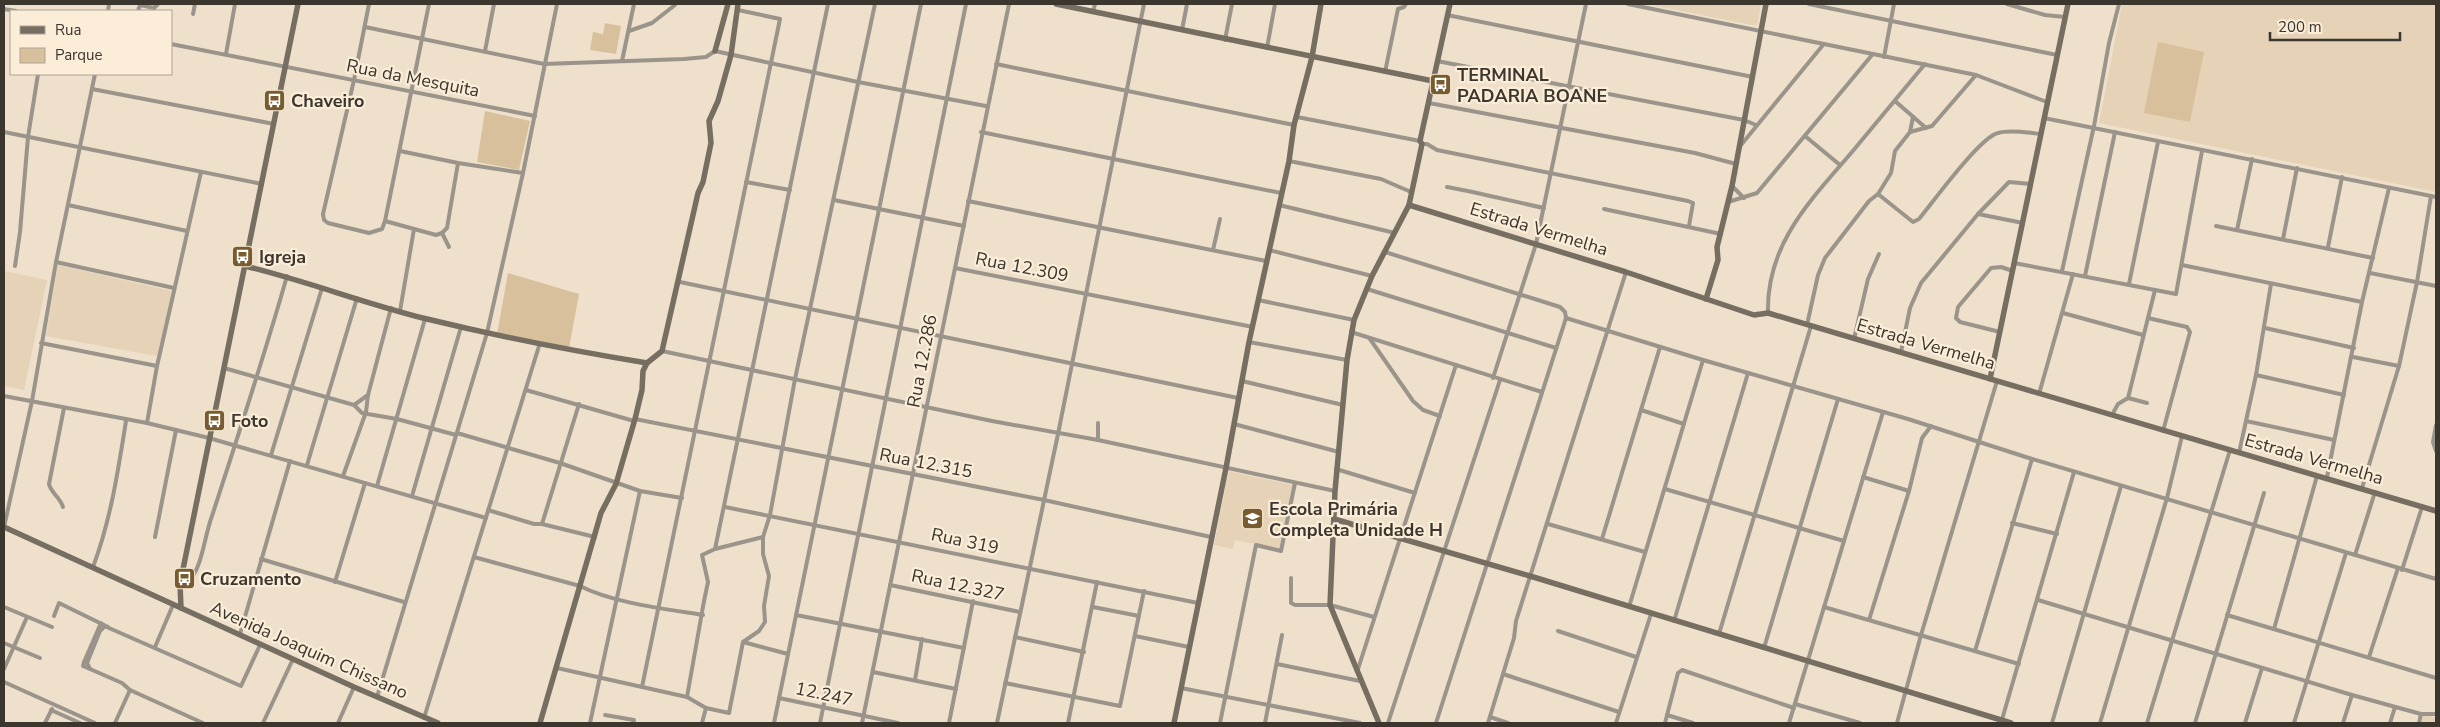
<svg xmlns="http://www.w3.org/2000/svg" width="2440" height="727" viewBox="0 0 2440 727" font-family="'Nunito Sans',sans-serif">
  <rect width="100%" height="100%" fill="#eee0cb"/>
  <g fill="#e5d2b7">
    <path d="M1646,4H1761L1757,26Z"/>
    <path d="M2122,4H2436V192L2099,123Z"/>
    <path d="M58,265L172,291L157,356L46,336Z"/>
    <path d="M4,271L47,280L24,390L4,386Z"/>
    <path d="M1229,471L1293,485L1280,549L1235,540L1233,549L1214,545Z"/>
    <path d="M2423,713L2436,718V723H2420Z"/>
  </g>
  <g fill="#d8c09d">
    <path d="M605,23L621,26L616,54L590,50L593,32L603,34Z"/>
    <path d="M2158,42L2204,52L2190,122L2144,113Z"/>
    <path d="M485,111L530,121L519,170L477,162Z"/>
    <path d="M508,273L579,294L569,348L497,334Z"/>
  </g>
  <g fill="none" stroke-linecap="round" stroke-linejoin="round">
    <g stroke="#9a948b" stroke-width="4">
      <path d="M369,4L354,80L323,214L324,220L328,223L369,233L382,229L385,221L429,4"/>
      <path d="M1628,4L1976,75L2047,102"/>
      <path d="M1809,4L2057,55"/>
      <path d="M2007,4L2045,15L2065,17"/>
      <path d="M4,9L16,11"/>
      <path d="M108,11L109,4"/>
      <path d="M138,11L140,5L154,8L158,4"/>
      <path d="M1093,12L1095,4"/>
      <path d="M193,14L195,4"/>
      <path d="M1447,15L1753,77"/>
      <path d="M365,27L544,64L684,59L706,57L715,51L858,82L986,106"/>
      <path d="M1182,30L1187,4"/>
      <path d="M629,31L652,23L675,5"/>
      <path d="M1225,40L1232,4"/>
      <path d="M171,44L535,116"/>
      <path d="M1267,48L1275,4"/>
      <path d="M485,51L494,4"/>
      <path d="M226,54L235,4"/>
      <path d="M1884,57L1894,4"/>
      <path d="M622,61L634,4"/>
      <path d="M1437,61L1744,120L1756,125"/>
      <path d="M996,64L1294,125"/>
      <path d="M1385,72L1398,9L1404,7L1406,4"/>
      <path d="M92,89L274,124"/>
      <path d="M1895,101L1926,128"/>
      <path d="M1429,103L1695,153L1736,164"/>
      <path d="M1297,117L1420,141"/>
      <path d="M2044,118L2436,197"/>
      <path d="M4,132L262,184"/>
      <path d="M981,132L1281,193"/>
      <path d="M1910,132L1913,117"/>
      <path d="M1805,136L1840,165"/>
      <path d="M1422,144H1427L1437,150L1688,201L1693,203L1689,226"/>
      <path d="M1741,145L1823,45"/>
      <path d="M400,151L458,163L523,173"/>
      <path d="M1289,161L1381,179L1411,192"/>
      <path d="M746,182L790,190"/>
      <path d="M1732,186L1744,198"/>
      <path d="M1447,187C1480,193 1511,201 1544,208"/>
      <path d="M1878,194L1913,222L1919,219C1933,202 1980,137 1998,133C2011,129 2028,133 2041,134"/>
      <path d="M834,200L964,226"/>
      <path d="M968,201L1266,261"/>
      <path d="M1728,202L1757,193L1872,55"/>
      <path d="M68,205L187,231"/>
      <path d="M1279,205L1395,233"/>
      <path d="M1604,209L1721,234"/>
      <path d="M1978,214L2009,182L2031,184"/>
      <path d="M385,221L436,235L442,233L447,228L458,163"/>
      <path d="M2216,226L2373,258"/>
      <path d="M2237,230L2252,159"/>
      <path d="M442,233L449,247"/>
      <path d="M2283,239L2297,168"/>
      <path d="M2328,247L2342,177"/>
      <path d="M1213,250L1220,219"/>
      <path d="M1269,250L1372,276"/>
      <path d="M1385,252L1560,307L1565,312L1566,318L1436,723"/>
      <path d="M56,262L174,288"/>
      <path d="M2014,263L2176,294L2202,151"/>
      <path d="M2182,265L2362,302"/>
      <path d="M15,266L20,232L28,137L38,74"/>
      <path d="M955,268L1253,327"/>
      <path d="M2062,271L2094,126L2109,43L2119,4"/>
      <path d="M2370,273L2436,286"/>
      <path d="M2085,276L2115,132"/>
      <path d="M680,282L1238,398"/>
      <path d="M2129,284L2158,142"/>
      <path d="M1367,289L1556,348"/>
      <path d="M1258,300L1354,320"/>
      <path d="M400,311L414,229"/>
      <path d="M1768,313C1766,244 1811,200 1852,152C1876,123 1901,93 1925,64"/>
      <path d="M2063,313L2143,335"/>
      <path d="M1566,318L1703,360L1908,419L2032,459L2436,579"/>
      <path d="M2148,318L2187,327L2190,332L2163,431"/>
      <path d="M1807,325L1818,275L1825,258L1869,201L1878,194L1891,173L1895,151L1910,132L1932,126L1976,75"/>
      <path d="M2265,328L2354,348"/>
      <path d="M1351,332L1542,392"/>
      <path d="M2000,332L1960,322L1956,318L1958,307L1991,268L2001,267L2013,271"/>
      <path d="M1370,339L1413,401L1423,410L1440,416"/>
      <path d="M1854,339L1868,279L1879,254"/>
      <path d="M1249,342L1347,360"/>
      <path d="M41,343L157,366"/>
      <path d="M662,351L992,421L1098,440L1335,491"/>
      <path d="M1901,352L1910,308L1921,283L1978,214L2023,223"/>
      <path d="M2353,357L2399,366"/>
      <path d="M224,368L354,405L368,395"/>
      <path d="M2256,375L2344,395"/>
      <path d="M1493,378L1536,244L1586,4"/>
      <path d="M1242,381L1343,405"/>
      <path d="M526,390L634,421"/>
      <path d="M2039,394L2073,274"/>
      <path d="M4,396L147,423L209,438L486,518"/>
      <path d="M2128,398L2147,403"/>
      <path d="M354,405L362,413L397,419L456,435"/>
      <path d="M1641,410L1684,424"/>
      <path d="M2112,415L2118,404L2128,398L2155,290"/>
      <path d="M635,419L1044,500L1211,537"/>
      <path d="M2246,421L2334,440"/>
      <path d="M147,423L157,366L201,172"/>
      <path d="M1098,423V440"/>
      <path d="M1234,424L1339,452"/>
      <path d="M2436,425L2433,442L2436,451"/>
      <path d="M457,433L560,463L640,491L682,498"/>
      <path d="M2239,453L2256,375L2271,284"/>
      <path d="M271,455L322,288"/>
      <path d="M307,465L357,298"/>
      <path d="M1336,469L1415,493"/>
      <path d="M343,476L366,412L368,395L391,308"/>
      <path d="M1863,477L1909,491"/>
      <path d="M2327,477L2362,302L2389,188"/>
      <path d="M377,486L425,319"/>
      <path d="M2362,488L2399,366L2417,282L2431,196"/>
      <path d="M1665,489L1844,541"/>
      <path d="M412,496L461,327"/>
      <path d="M63,507C60,497 51,493 49,484L64,408"/>
      <path d="M725,507L1198,603"/>
      <path d="M488,510L534,524H542L595,537"/>
      <path d="M2012,523L2057,534"/>
      <path d="M542,524L579,404"/>
      <path d="M1548,524L1645,552"/>
      <path d="M4,527L32,401L56,262L95,74"/>
      <path d="M155,537L176,430"/>
      <path d="M1602,539L1660,347"/>
      <path d="M715,549L763,537"/>
      <path d="M2355,555L2375,492"/>
      <path d="M474,557L580,586C613,603 666,609 703,615"/>
      <path d="M261,559L404,602"/>
      <path d="M93,567C111,519 118,471 126,421"/>
      <path d="M2402,570L2422,507"/>
      <path d="M1291,578V603L1295,605H1330L1374,617"/>
      <path d="M335,582L365,483"/>
      <path d="M180,584L188,583C203,566 204,537 212,516C238,436 264,357 287,276"/>
      <path d="M890,585L1020,612"/>
      <path d="M2038,600L2352,695L2421,714H2436"/>
      <path d="M4,607L52,627"/>
      <path d="M1093,607L1139,616"/>
      <path d="M1629,607L1703,360"/>
      <path d="M1824,607L2019,664"/>
      <path d="M796,615L964,648"/>
      <path d="M2227,615L2436,678"/>
      <path d="M54,616L59,603L108,627"/>
      <path d="M1869,620L1909,491L1922,438L1931,426"/>
      <path d="M1674,621L1748,373"/>
      <path d="M2274,629L2317,476"/>
      <path d="M1558,631L1636,657"/>
      <path d="M240,634L290,461"/>
      <path d="M1719,634L1811,326"/>
      <path d="M1135,636L1189,647"/>
      <path d="M1015,637L1084,652"/>
      <path d="M743,642L788,654"/>
      <path d="M4,643L40,658"/>
      <path d="M155,647L173,605"/>
      <path d="M1764,648L1838,399"/>
      <path d="M1975,651L2032,459"/>
      <path d="M2369,657L2398,568"/>
      <path d="M1277,664L1360,681"/>
      <path d="M557,668L687,697L706,708L702,723"/>
      <path d="M4,669L27,617"/>
      <path d="M90,669L83,666L84,662L101,623"/>
      <path d="M1358,669L1456,365"/>
      <path d="M873,672L956,689"/>
      <path d="M1503,674L1619,712"/>
      <path d="M915,680L922,639"/>
      <path d="M4,682L95,723"/>
      <path d="M1005,683L1120,706L1144,591"/>
      <path d="M642,687L780,19L738,10"/>
      <path d="M1181,688L1360,723"/>
      <path d="M377,697L487,333L523,173L557,4"/>
      <path d="M687,697L704,601L708,582L702,555L715,549L828,4"/>
      <path d="M779,698L898,723"/>
      <path d="M1795,704L1860,723"/>
      <path d="M706,708L729,713L743,642L759,631L765,622L764,606L769,576L763,554V537L770,515L795,379L875,4"/>
      <path d="M51,710L80,723"/>
      <path d="M605,715L634,720L633,723"/>
      <path d="M1667,715L1693,723"/>
      <path d="M1490,717L1508,723"/>
      <path d="M424,718L539,346"/>
      <path d="M45,723L52,709"/>
      <path d="M115,723L130,690"/>
      <path d="M203,723L130,690L122,683L90,669L87,663L100,631L105,626L109,628L241,686L260,645"/>
      <path d="M263,723L293,659"/>
      <path d="M338,723L354,687"/>
      <path d="M590,723L640,491"/>
      <path d="M774,723L921,4"/>
      <path d="M820,723L966,4"/>
      <path d="M862,723L1009,4"/>
      <path d="M949,723L973,601"/>
      <path d="M997,723L1058,434L1144,4"/>
      <path d="M1068,723L1097,582"/>
      <path d="M1220,723L1256,545L1281,551L1295,483"/>
      <path d="M1265,723L1282,635"/>
      <path d="M1388,723L1500,380"/>
      <path d="M1488,723L1514,638L1516,621L1626,272"/>
      <path d="M1616,723L1651,614"/>
      <path d="M1665,723L1678,673L1682,670L1794,708"/>
      <path d="M1789,723L1883,412"/>
      <path d="M1897,723L1921,635L1997,381"/>
      <path d="M2001,723L2074,472"/>
      <path d="M2052,723L2121,486"/>
      <path d="M2100,723L2167,498L2182,436"/>
      <path d="M2147,723L2230,450"/>
      <path d="M2195,723L2264,493"/>
      <path d="M2245,723L2262,668"/>
      <path d="M2294,723L2346,553"/>
      <path d="M2343,723L2352,695"/>
      <path d="M2390,723L2395,707"/>
      <path d="M2419,723L2421,714"/>
    </g>
    <g stroke="#776e62" stroke-width="5.5">
      <path d="M1056,4L1433,81"/>
      <path d="M715,51L728,4"/>
      <path d="M1409,205L1626,272L1754,315L1768,313L2436,511"/>
      <path d="M245,266C307,281 366,304 427,319C501,337 573,351 647,363"/>
      <path d="M1706,299L1718,260L1717,247L1732,186L1766,4"/>
      <path d="M1990,379L2068,4"/>
      <path d="M1334,519L1530,576L2011,723"/>
      <path d="M4,527L354,687L438,723"/>
      <path d="M181,608L180,584L298,4"/>
      <path d="M540,723L601,513L616,484L635,419L642,390L643,371L647,363L662,351L698,193L703,182L711,143L709,121L718,101L731,55L738,4"/>
      <path d="M1174,723L1226,468L1249,342L1289,161L1294,125L1312,57L1321,4"/>
      <path d="M1379,723L1330,605L1335,491L1347,360L1354,320L1372,276L1409,205L1422,144L1420,141L1450,4"/>
    </g>
  </g>
  <defs>
    <symbol id="bus-square" viewBox="-11 -11 22 22"><rect x="-9" y="-9" width="18" height="18" rx="4" fill="#785b2e" stroke="#fbedd8"/><path d="M-5-6H5V4H4V6H2V4H-2V6H-4V4H-5ZM-3.5-4V0h7V-4ZM-3.5 1.2v1.5H-2V1.2ZM2 1.2v1.5H3.5V1.2Z" fill="#fff"/></symbol>
    <symbol id="school-square" viewBox="-11 -11 22 22"><rect x="-9" y="-9" width="18" height="18" rx="4" fill="#785b2e" stroke="#fbedd8"/><path d="M0-5L7-2L0 1L-7-2ZM-4 1L0 2.5L4 1V4Q0 6-4 4Z" fill="#fff"/></symbol>
  </defs>
  <g fill-rule="evenodd">
    <use href="#bus-square" x="1428" y="72" width="25" height="25"/>
    <use href="#bus-square" x="262" y="88" width="25" height="25"/>
    <use href="#bus-square" x="230" y="244" width="25" height="25"/>
    <use href="#bus-square" x="202" y="408" width="25" height="25"/>
    <use href="#school-square" x="1240" y="506" width="25" height="25"/>
    <use href="#bus-square" x="172" y="566" width="25" height="25"/>
  </g>
  <g text-anchor="middle" stroke-width="4.5" stroke-linejoin="round" paint-order="stroke">
    <g font-size="18" font-weight="bold" fill="#3b362e" stroke="#fbedd8" text-anchor="start">
      <text x="1457" y="81">TERMINAL<tspan x="1457" dy="21">PADARIA BOANE</tspan></text>
      <text x="291" y="107">Chaveiro</text>
      <text x="259" y="263">Igreja</text>
      <text x="231" y="427">Foto</text>
      <text x="1269" y="515">Escola Primária<tspan x="1269" dy="21">Completa Unidade H</tspan></text>
      <text x="200" y="585">Cruzamento</text>
    </g>
    <g font-size="18" fill="#3b362e" stroke="#fbedd8">
      <text transform="translate(413 78) rotate(11)" y="6">Rua da Mesquita</text>
      <text transform="translate(1539 229) rotate(17)" y="6">Estrada Vermelha</text>
      <text transform="translate(1022 267) rotate(11)" y="6">Rua 12.309</text>
      <text transform="translate(1926 344) rotate(16)" y="6">Estrada Vermelha</text>
      <text transform="translate(922 361) rotate(-79)" y="6">Rua 12.286</text>
      <text transform="translate(2314 459) rotate(16)" y="6">Estrada Vermelha</text>
      <text transform="translate(926 463) rotate(11)" y="6">Rua 12.315</text>
      <text transform="translate(965 541) rotate(12)" y="6">Rua 319</text>
      <text transform="translate(958 585) rotate(12)" y="6">Rua 12.327</text>
      <text transform="translate(309 650) rotate(24)" y="6">Avenida Joaquim Chissano</text>
      <text transform="translate(824 694) rotate(12)" y="6">12.247</text>
    </g>
  </g>
  <rect width="2440" height="727" fill="none" stroke="#3b362e" stroke-width="10"/>
  <rect x="10" y="10" width="162" height="65" fill="#fbedd8" stroke="#aea494"/>
  <rect x="20" y="26" width="25" height="8" fill="#776e62" stroke="#aea494"/>
  <text x="55" y="35" font-size="15" fill="#3b362e">Rua</text>
  <rect x="20" y="48" width="25" height="15" fill="#d8c09d" stroke="#aea494"/>
  <text x="55" y="60" font-size="15" fill="#3b362e">Parque</text>
  <path d="M2270 32v8h130v-8" fill="none" stroke="#3b362e" stroke-width="2.5"/>
  <text x="2278" y="32" font-size="15" fill="#3b362e" stroke="#fbedd8" stroke-width="4" paint-order="stroke">200 m</text>
</svg>
